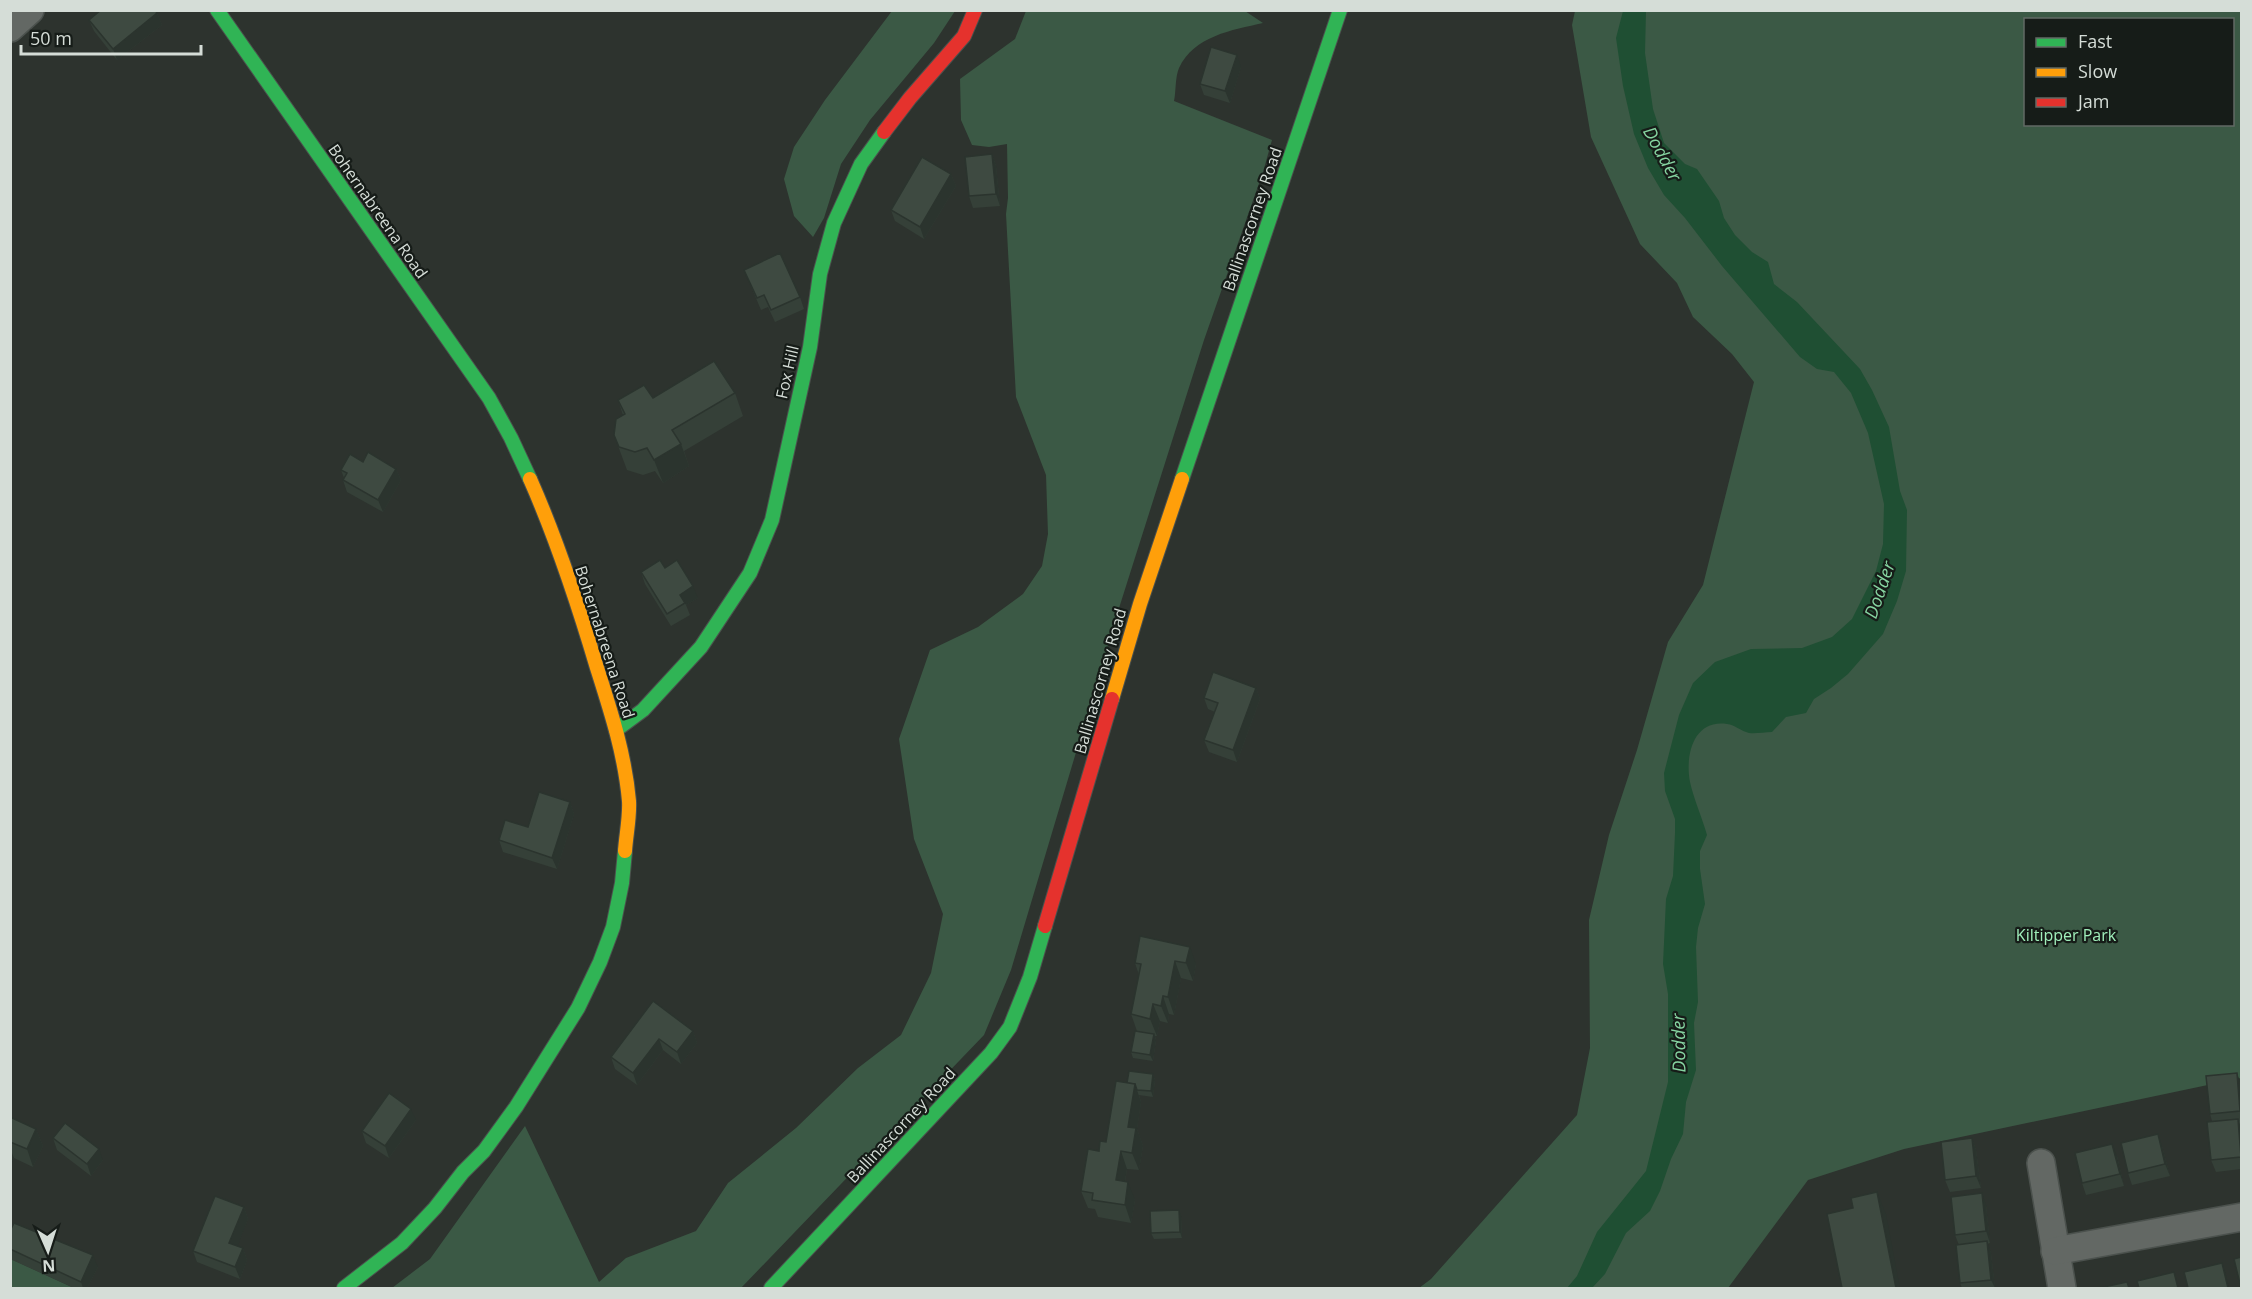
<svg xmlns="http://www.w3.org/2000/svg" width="2252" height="1299" viewBox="0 0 2252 1299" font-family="'Open Sans',sans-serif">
  <rect width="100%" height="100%" fill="#2d332e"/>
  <g fill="#3b5945" fill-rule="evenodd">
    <path d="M892,11H955L934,43L870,120L841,164L824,218L813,237L794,216L784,179L794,147L825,100Z"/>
    <path d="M1026,11H1245L1263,23C1232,30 1194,36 1179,68C1175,77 1176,92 1174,101L1272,140L1263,172L1204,340L1120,605L1011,970L984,1035L741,1288H392L430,1259L525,1126L599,1282L626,1258L696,1231L728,1183L796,1128L858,1068L901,1035L931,973L943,914L914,839L899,739L930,650L978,627L1023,594L1042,566L1048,534L1046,475L1016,397L1006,214L1008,198L1007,144L989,147L972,145L961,120L960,79L1015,39Z"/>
    <path d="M1575,11H2241V1078L1904,1149L1808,1180L1728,1288H1419L1431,1279L1577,1115L1590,1048L1589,920L1609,835L1637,750L1668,642L1703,585L1754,382L1732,354L1693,317L1677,283L1640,244L1591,137L1572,25ZM2026,20H2232V124H2026Z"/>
    <path d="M11,1259L74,1288H11Z"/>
  </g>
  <path fill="#1f4f33" d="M1623,11H1646L1645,53L1653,109L1664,143L1685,164L1697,169L1719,201L1724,218L1735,235L1752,252L1768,262L1774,284L1797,302L1860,369L1872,390L1889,427L1900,491L1907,510L1906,571L1897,601L1883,634L1848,674L1831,688L1814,699L1806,713L1786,717L1772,732C1765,732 1755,734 1749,733C1741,731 1735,725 1727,724C1693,719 1685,756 1690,782C1694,800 1702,817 1707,835L1700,851V869L1705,904L1698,928L1696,947L1698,1002L1694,1023L1696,1070L1686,1102L1683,1134L1671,1159L1660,1191L1650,1211L1626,1233L1605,1274L1592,1288H1567L1577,1276L1597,1232L1646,1171L1668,1082V994L1663,964L1666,899L1673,876L1675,833V819L1665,791L1664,773L1679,715L1693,683L1715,662L1751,649L1802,648L1832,637L1852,619L1876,571L1883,544L1884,504L1868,433L1851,393L1834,372L1817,369L1800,357L1722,266L1685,218L1664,195L1648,168L1634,134L1623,86L1616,38Z"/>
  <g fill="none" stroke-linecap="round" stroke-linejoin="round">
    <defs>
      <g id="street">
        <path d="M10,28L30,10"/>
        <path d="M2041,1163L2062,1288"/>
        <path d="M2055,1251L2242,1217"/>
      </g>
      <g id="fast">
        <path d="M217,10L489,398L511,438L530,479"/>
        <path d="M1182,479L1340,10"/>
        <path d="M616,730L643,710L701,647L750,573L772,520L810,347L820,274L834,223L861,164L884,132"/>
        <path d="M344,1288L402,1243L435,1208L463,1172L484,1151L516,1107L578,1008L600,962L613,927L622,883L625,851"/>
        <path d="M771,1288L991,1053L1010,1027L1030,977L1045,926"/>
      </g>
      <g id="slow">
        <path d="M530,479C557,540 578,604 597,668C611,712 625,755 629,801C630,817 626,835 625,851"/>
        <path d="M1112,699L1140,604L1182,479"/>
      </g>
      <g id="jam">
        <path d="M884,132L910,98L964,36L975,10"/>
        <path d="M1045,926L1112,699"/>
      </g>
    </defs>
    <use href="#street" stroke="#4b514d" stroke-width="30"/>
    <use href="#fast" stroke="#4b514d" stroke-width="16"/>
    <use href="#slow" stroke="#4b514d" stroke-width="16"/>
    <use href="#jam" stroke="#4b514d" stroke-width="16"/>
    <use href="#street" stroke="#636864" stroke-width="27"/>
    <use href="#fast" stroke="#30b455" stroke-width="14"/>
    <use href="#slow" stroke="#ff9f0a" stroke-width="14"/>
    <use href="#jam" stroke="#e5322d" stroke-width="14"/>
  </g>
  <g fill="#354038">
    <path d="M157,13L162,25L117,60L94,31L89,20Z"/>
    <path d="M1241,67L1230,103L1204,95L1200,84Z"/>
    <path d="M992,154L996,166L1000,206L973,208L969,196Z"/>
    <path d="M951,174L956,186L924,239L895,221L891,210Z"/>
    <path d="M744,270L800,297L804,309L775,322L768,307L761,310Z"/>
    <path d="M735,393L743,416L684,451L689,466L663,483L655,471L643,475L627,470L614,435L623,415L618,400Z"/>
    <path d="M363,462L396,469L401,480L383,512L347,492L343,480L344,478L341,470Z"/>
    <path d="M665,568L698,598L686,605L690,615L671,626L645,584L641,572Z"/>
    <path d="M1256,688L1260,699L1237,762L1209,752L1204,740L1215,712L1208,709L1204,698Z"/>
    <path d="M570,802L574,814L557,869L503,852L499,840L528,827Z"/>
    <path d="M1140,936L1196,964L1193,981L1181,978L1174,1015L1169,1014L1168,1023L1160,1021L1157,1036H1155L1156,1040L1153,1061L1133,1058L1131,1052L1137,1031L1131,1014L1139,975L1135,963Z"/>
    <path d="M653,1001L693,1031L697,1043L681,1064L663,1050L637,1085L615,1069L611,1057Z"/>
    <path d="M1153,1074L1155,1080L1153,1097L1139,1095L1141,1102L1137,1129L1143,1146L1139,1170L1127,1169L1125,1182L1135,1200L1131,1223L1098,1217L1095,1209L1088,1208L1081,1191L1099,1151L1106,1142L1127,1083Z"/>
    <path d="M2241,1084V1123H2240L2241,1128V1169L2216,1172L2211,1160L2212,1121L2210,1114Z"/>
    <path d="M10,1117L36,1129L43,1146L33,1167L14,1158L10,1165Z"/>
    <path d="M416,1120L389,1158L366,1143L362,1131Z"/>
    <path d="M53,1138L103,1160L91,1176L57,1150Z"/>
    <path d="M1972,1138L1976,1150L1981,1188L1950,1192L1945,1180Z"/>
    <path d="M2162,1146L2170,1176L2132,1185L2128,1173Z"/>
    <path d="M2117,1156L2124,1186L2086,1195L2082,1183Z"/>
    <path d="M1986,1205L1990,1243L1987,1244L1991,1253L1995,1288H1962L1960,1283L1959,1245L1955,1235Z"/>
    <path d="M244,1207L248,1219L237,1246L243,1248L247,1260L240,1279L197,1262L193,1251Z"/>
    <path d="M1181,1216L1182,1238L1154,1239L1151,1233Z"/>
    <path d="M10,1231L98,1267L87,1288H74L10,1259Z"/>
  </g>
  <g fill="#2b342e">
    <path d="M157,13L162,25L117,60L113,49Z"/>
    <path d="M1237,55L1241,67L1230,103L1225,91Z"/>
    <path d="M992,154L996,166L1000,206L996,194Z"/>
    <path d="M951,174L956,186L924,239L920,227Z"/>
    <path d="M681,444L689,466L663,483L654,460Z"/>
    <path d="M396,469L401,480L383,512L378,500Z"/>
    <path d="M693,586L698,598L686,605L680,595Z"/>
    <path d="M1256,688L1260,699L1237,762L1233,750Z"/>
    <path d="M570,802L574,814L557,869L552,858Z"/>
    <path d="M1190,947L1196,964L1193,981L1186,963Z"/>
    <path d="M1175,961L1181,978L1174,1015L1168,997Z"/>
    <path d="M1163,996L1169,1014L1168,1023L1161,1006Z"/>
    <path d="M1153,1004L1160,1021L1157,1036L1150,1019Z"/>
    <path d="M693,1031L697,1043L681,1064L677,1052Z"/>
    <path d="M1154,1034L1156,1040L1153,1061L1150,1055Z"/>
    <path d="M659,1039L663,1050L637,1085L633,1073Z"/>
    <path d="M2237,1073L2241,1084V1114L2240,1111Z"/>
    <path d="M1153,1074L1155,1080L1153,1097L1151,1091Z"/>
    <path d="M1135,1084L1141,1102L1137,1129L1143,1146L1139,1170L1132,1153L1128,1127Z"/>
    <path d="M411,1109L416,1120L389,1158L385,1146Z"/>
    <path d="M2238,1119L2241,1128V1152Z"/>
    <path d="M36,1129L43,1146L33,1167L27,1149Z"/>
    <path d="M2158,1134L2162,1146L2170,1176L2165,1164Z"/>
    <path d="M1972,1138L1976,1150L1981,1188L1976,1176Z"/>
    <path d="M2112,1144L2117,1156L2124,1186L2120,1174Z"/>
    <path d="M10,1148L14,1158L10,1165Z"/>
    <path d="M99,1149L103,1160L91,1176L87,1164Z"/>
    <path d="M1121,1151L1127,1169L1122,1198L1116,1180Z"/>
    <path d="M1128,1182L1135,1200L1131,1223L1125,1205Z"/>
    <path d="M1877,1192L1886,1214L1900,1288H1896Z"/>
    <path d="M1982,1193L1986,1205L1990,1243L1986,1231Z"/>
    <path d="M244,1207L248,1219L234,1255L229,1243Z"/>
    <path d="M1179,1210L1181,1216L1182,1238L1180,1232Z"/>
    <path d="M1987,1241L1991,1253L1995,1288L1991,1280Z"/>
    <path d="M243,1248L247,1260L240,1279L235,1267Z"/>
    <path d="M93,1255L98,1267L87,1288H83L81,1282Z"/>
    <path d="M2222,1263L2226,1275L2229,1288H2228Z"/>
  </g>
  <g fill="#3e4a41" stroke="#2b342e" stroke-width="1.5">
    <path d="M101,10H155L157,13L113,49L89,20Z"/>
    <path d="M1211,47L1237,55L1225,91L1200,84Z"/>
    <path d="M992,154L996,194L969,196L965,157Z"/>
    <path d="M922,157L951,174L920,227L891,210Z"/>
    <path d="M780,253L800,297L771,310L764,295L757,298L744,270Z"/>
    <path d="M714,361L735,393L672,430L681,444L654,460L647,448L635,452L619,447L614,435L616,419L625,414L618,400L644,385L653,398Z"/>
    <path d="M368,452L396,469L378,500L343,480L347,473L341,470L350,454L363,462Z"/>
    <path d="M660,560L665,568L677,560L693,586L680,595L685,603L667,614L641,572Z"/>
    <path d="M1213,672L1256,688L1233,750L1204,740L1218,703L1204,698Z"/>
    <path d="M539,792L570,802L552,858L499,840L505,820L528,827Z"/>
    <path d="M1140,936L1190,947L1186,963L1175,961L1168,997L1163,996L1161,1006L1153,1004L1150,1019L1131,1014L1141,964L1135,963Z"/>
    <path d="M653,1001L693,1031L677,1052L659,1039L633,1073L611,1057Z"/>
    <path d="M1135,1031L1154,1034L1150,1055L1131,1052Z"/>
    <path d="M1129,1071L1153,1074L1151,1091L1137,1090L1135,1084L1127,1083Z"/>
    <path d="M2237,1073L2240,1111L2210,1114L2206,1076Z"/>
    <path d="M1116,1081L1135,1084L1128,1127L1136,1128L1132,1153L1121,1151L1116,1180L1128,1182L1125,1205L1092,1200L1093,1193L1081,1191L1088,1149L1099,1151L1100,1141L1106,1142Z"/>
    <path d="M389,1093L411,1109L385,1146L362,1131Z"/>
    <path d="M10,1117L36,1129L27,1149L10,1142Z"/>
    <path d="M2238,1119L2241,1157L2211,1160L2207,1122Z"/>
    <path d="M65,1123L99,1149L87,1164L53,1138Z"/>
    <path d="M2158,1134L2165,1164L2128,1173L2121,1143Z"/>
    <path d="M1972,1138L1976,1176L1945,1180L1941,1142Z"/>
    <path d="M2112,1144L2120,1174L2082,1183L2075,1153Z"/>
    <path d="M1877,1192L1896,1288H1842L1827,1214L1853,1208L1851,1198Z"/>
    <path d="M1982,1193L1986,1231L1955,1235L1951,1197Z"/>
    <path d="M215,1196L244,1207L229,1243L243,1248L235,1267L193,1251Z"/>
    <path d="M1179,1210L1180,1232L1151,1233L1150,1211Z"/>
    <path d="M14,1223L93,1255L81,1282L10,1249V1231Z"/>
    <path d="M1987,1241L1991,1280L1960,1283L1956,1245Z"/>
    <path d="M2241,1257V1288L2234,1259Z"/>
    <path d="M2222,1263L2228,1288H2188L2184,1272Z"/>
    <path d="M2174,1272L2178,1288H2139L2137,1281Z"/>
    <path d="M2127,1282L2129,1288H2099Z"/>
  </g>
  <g text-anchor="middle" stroke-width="4.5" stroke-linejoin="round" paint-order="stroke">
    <g font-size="16" fill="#d5ddd7" stroke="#161c18">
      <text transform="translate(378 211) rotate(55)" y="6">Bohernabreena Road</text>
      <text transform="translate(1252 219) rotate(-71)" y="6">Ballinascorney Road</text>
      <text transform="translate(787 372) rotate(-77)" y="6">Fox Hill</text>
      <text transform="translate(605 642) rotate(72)" y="6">Bohernabreena Road</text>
      <text transform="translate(1100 681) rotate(-74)" y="6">Ballinascorney Road</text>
      <text transform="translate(901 1125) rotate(-47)" y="6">Ballinascorney Road</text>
    </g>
    <g font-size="16" fill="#a0efbb" stroke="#161c18">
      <text x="2066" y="941">Kiltipper Park</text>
    </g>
    <g font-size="18" font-style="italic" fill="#86d4a1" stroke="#161c18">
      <text transform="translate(1662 154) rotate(61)" y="6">Dodder</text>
      <text transform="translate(1880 590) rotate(-71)" y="6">Dodder</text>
      <text transform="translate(1679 1043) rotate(-91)" y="6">Dodder</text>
    </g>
  </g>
  <rect width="2252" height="1299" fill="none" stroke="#d5ddd7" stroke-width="24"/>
  <rect x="2024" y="18" width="210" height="108" fill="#161c18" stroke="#626964" stroke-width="1.5"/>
  <rect x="2036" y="38" width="30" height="9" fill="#30b455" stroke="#626964" stroke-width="1.5"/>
  <text x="2078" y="48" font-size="18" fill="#d5ddd7">Fast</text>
  <rect x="2036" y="68" width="30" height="9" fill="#ff9f0a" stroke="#626964" stroke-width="1.5"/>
  <text x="2078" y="78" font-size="18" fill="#d5ddd7">Slow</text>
  <rect x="2036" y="98" width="30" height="9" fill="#e5322d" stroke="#626964" stroke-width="1.5"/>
  <text x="2078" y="108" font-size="18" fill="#d5ddd7">Jam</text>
  <g transform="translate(48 1251) rotate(177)" stroke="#161c18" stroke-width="4.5" paint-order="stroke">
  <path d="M0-4.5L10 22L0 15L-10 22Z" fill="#d5ddd7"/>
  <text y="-9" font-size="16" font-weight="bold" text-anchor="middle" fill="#d5ddd7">N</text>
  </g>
  <path d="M21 45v9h180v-9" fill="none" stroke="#d5ddd7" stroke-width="3"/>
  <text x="30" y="45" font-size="18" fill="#d5ddd7" stroke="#161c18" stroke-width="4.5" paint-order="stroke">50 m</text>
</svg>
